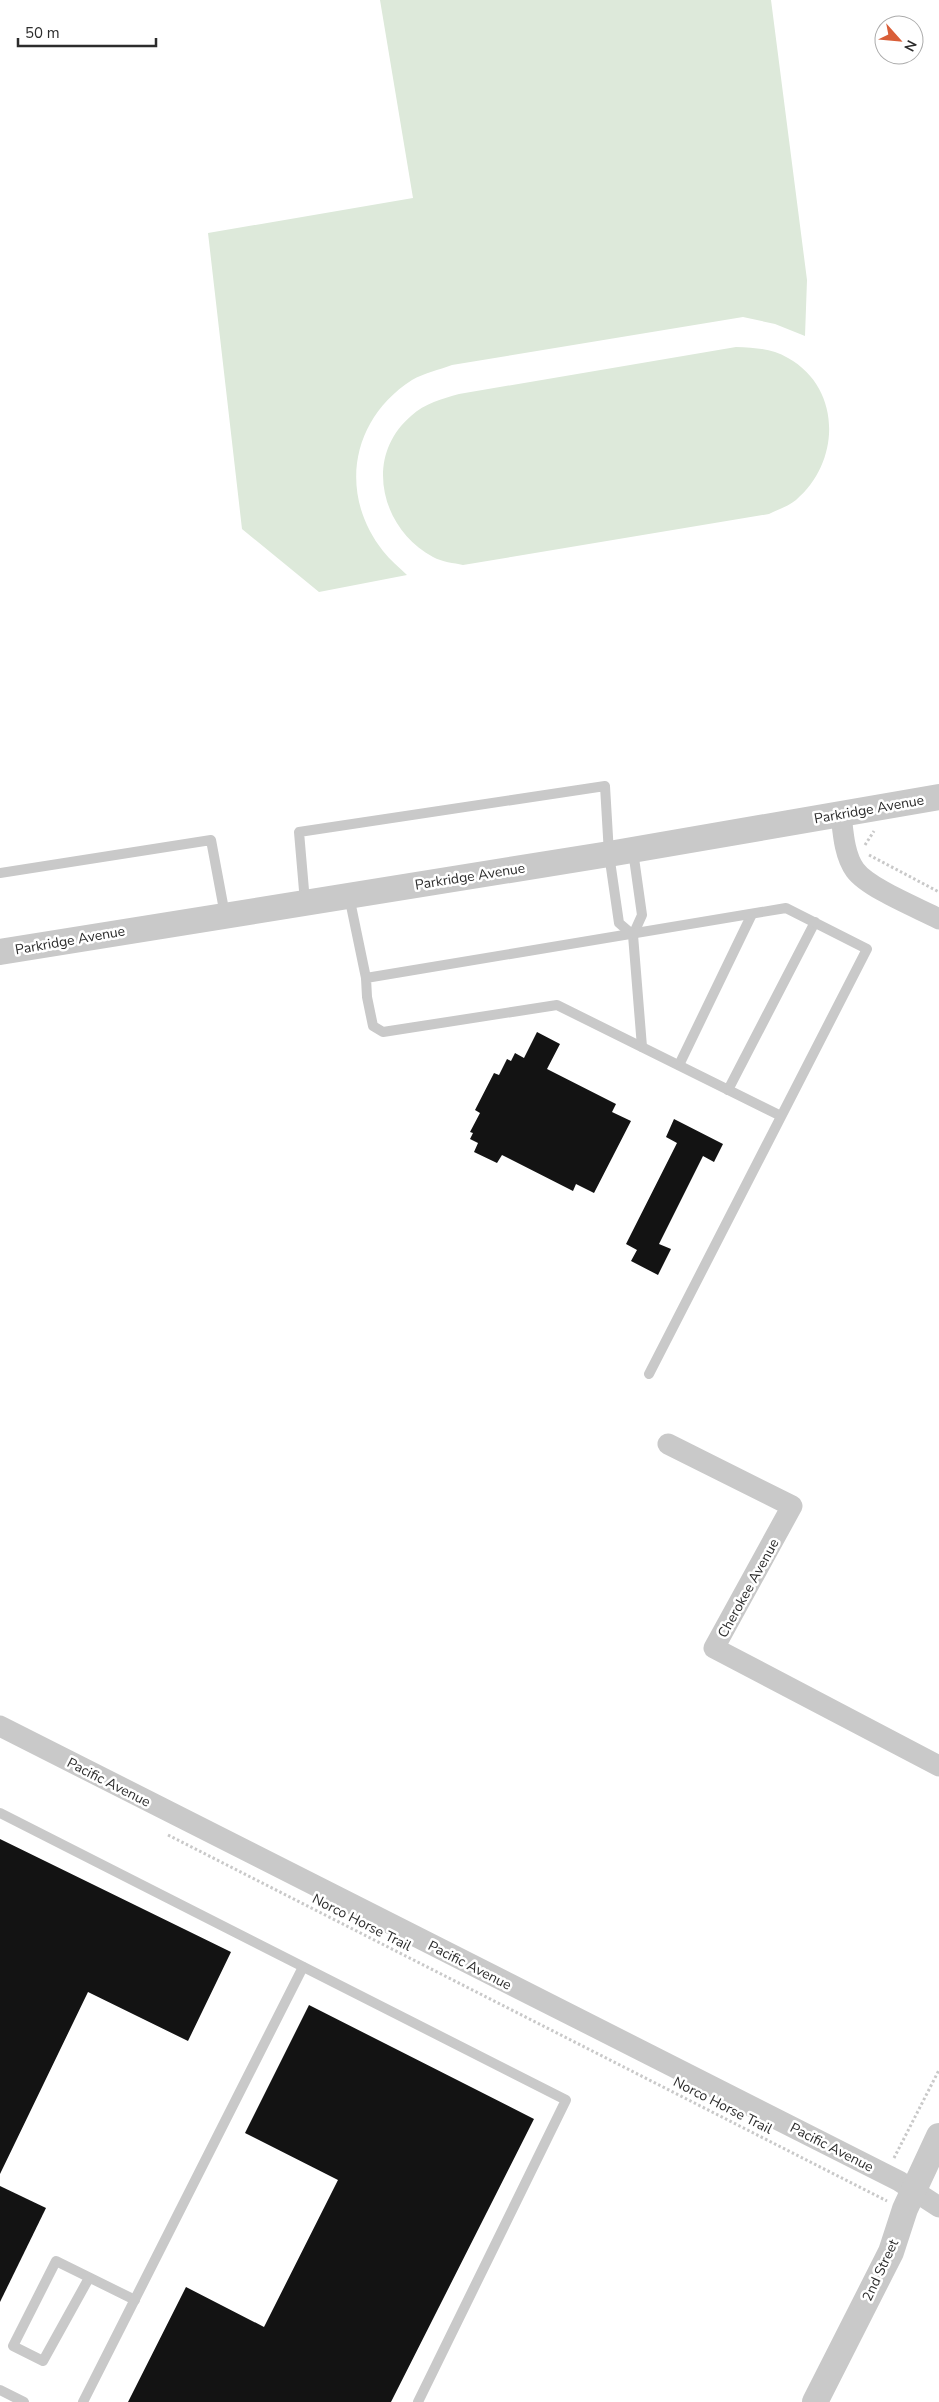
<svg xmlns="http://www.w3.org/2000/svg" width="939" height="2402" viewBox="0 0 939 2402" font-family="'Nunito Sans',sans-serif">
  <rect width="100%" height="100%" fill="#fff"/>
  <g fill="#dde9da">
    <path d="M380,0H771L807,280L805,336L775,324L743,317L452,365C439,370 424,373 412,380C351,419 338,494 383,551C390,560 399,567 407,575L319,592L242,529L208,233L413,198Z"/>
    <path d="M736,347C755,348 771,348 788,358C842,388 841,462 796,500C789,506 777,510 769,514L463,565C454,563 442,562 433,557C381,529 363,457 411,416C425,403 442,399 459,394Z"/>
  </g>
  <g fill="#131313">
    <path d="M537,1032L560,1044L547,1069L616,1104L612,1112L631,1121L594,1193L576,1184L573,1191L502,1155L497,1163L474,1152L478,1143L470,1139L473,1133L470,1132L480,1113L475,1110L494,1073L499,1075L507,1059L511,1061L515,1053L524,1058Z"/>
    <path d="M674,1119L723,1144L714,1162L703,1156L659,1244L671,1249L658,1275L631,1261L637,1250L626,1244L677,1143L666,1137Z"/>
    <path d="M0,1839L231,1952L188,2041L88,1992L0,2174Z"/>
    <path d="M309,2005L534,2119L391,2402H128L186,2287L264,2327L338,2180L245,2133Z"/>
    <path d="M0,2186L46,2208L0,2302Z"/>
  </g>
  <g fill="none" stroke-linecap="round" stroke-linejoin="round">
    <g stroke="#c9c9c9" stroke-width="3" stroke-dasharray="2.5 2.5" stroke-linecap="butt">
      <path d="M865,845L874,831"/>
      <path d="M869,855L939,892"/>
      <path d="M168,1835L887,2201"/>
      <path d="M894,2158L939,2070"/>
    </g>
    <g stroke="#c9c9c9" stroke-width="10">
      <path d="M633,851L642,915L633,935L642,1047"/>
      <path d="M0,873L211,840L225,915"/>
      <path d="M349,896L366,978"/>
      <path d="M305,902L299,832L605,786L609,854L619,923L633,935"/>
      <path d="M679,1065L752,914"/>
      <path d="M728,1090L815,922"/>
      <path d="M649,1374L867,949L786,908L366,978L367,997L373,1026L383,1032L557,1005L781,1116"/>
      <path d="M0,1813L566,2100L418,2402"/>
      <path d="M89,2278L43,2361L13,2346L56,2261L135,2300"/>
      <path d="M0,2390L24,2402"/>
      <path d="M83,2402L303,1967"/>
    </g>
    <g stroke="#c9c9c9" stroke-width="21">
      <path d="M841,814C843,831 844,855 855,870C868,888 918,908 939,919"/>
      <path d="M668,1444L792,1506L714,1648L939,1766"/>
      <path d="M0,1726L899,2181L939,2207"/>
    </g>
    <g stroke="#c9c9c9" stroke-width="26">
      <path d="M0,952L609,854L939,797"/>
      <path d="M815,2402L891,2252L905,2209L939,2136"/>
    </g>
  </g>
  <g text-anchor="middle" stroke-width="5" stroke-linejoin="round" paint-order="stroke">
    <g font-size="14" fill="#2c2c2c" stroke="#fff">
      <text transform="translate(869 809) rotate(-10)" y="5">Parkridge Avenue</text>
      <text transform="translate(470 876) rotate(-9)" y="5">Parkridge Avenue</text>
      <text transform="translate(70 940) rotate(-10)" y="5">Parkridge Avenue</text>
      <text transform="translate(748 1588) rotate(-61)" y="5">Cherokee Avenue</text>
      <text transform="translate(109 1782) rotate(27)" y="5">Pacific Avenue</text>
      <text transform="translate(362 1922) rotate(27)" y="5">Norco Horse Trail</text>
      <text transform="translate(470 1965) rotate(27)" y="5">Pacific Avenue</text>
      <text transform="translate(723 2105) rotate(27)" y="5">Norco Horse Trail</text>
      <text transform="translate(832 2147) rotate(27)" y="5">Pacific Avenue</text>
      <text transform="translate(880 2270) rotate(-65)" y="5">2nd Street</text>
    </g>
  </g>
  <g transform="translate(899 40) rotate(117)"><circle r="24" fill="#ffffff" stroke="#ababab"/>
  <path d="M0-4L9 19L0 12L-9 19Z" fill="#d95e38"/>
  <text y="-8" font-size="14" font-weight="bold" text-anchor="middle" fill="#2c2c2c">N</text>
  </g>
  <path d="M18 38v8h138v-8" fill="none" stroke="#2c2c2c" stroke-width="2.5"/>
  <text x="25" y="38" font-size="15" fill="#2c2c2c" stroke="#ffffff" stroke-width="4" paint-order="stroke">50 m</text>
</svg>
